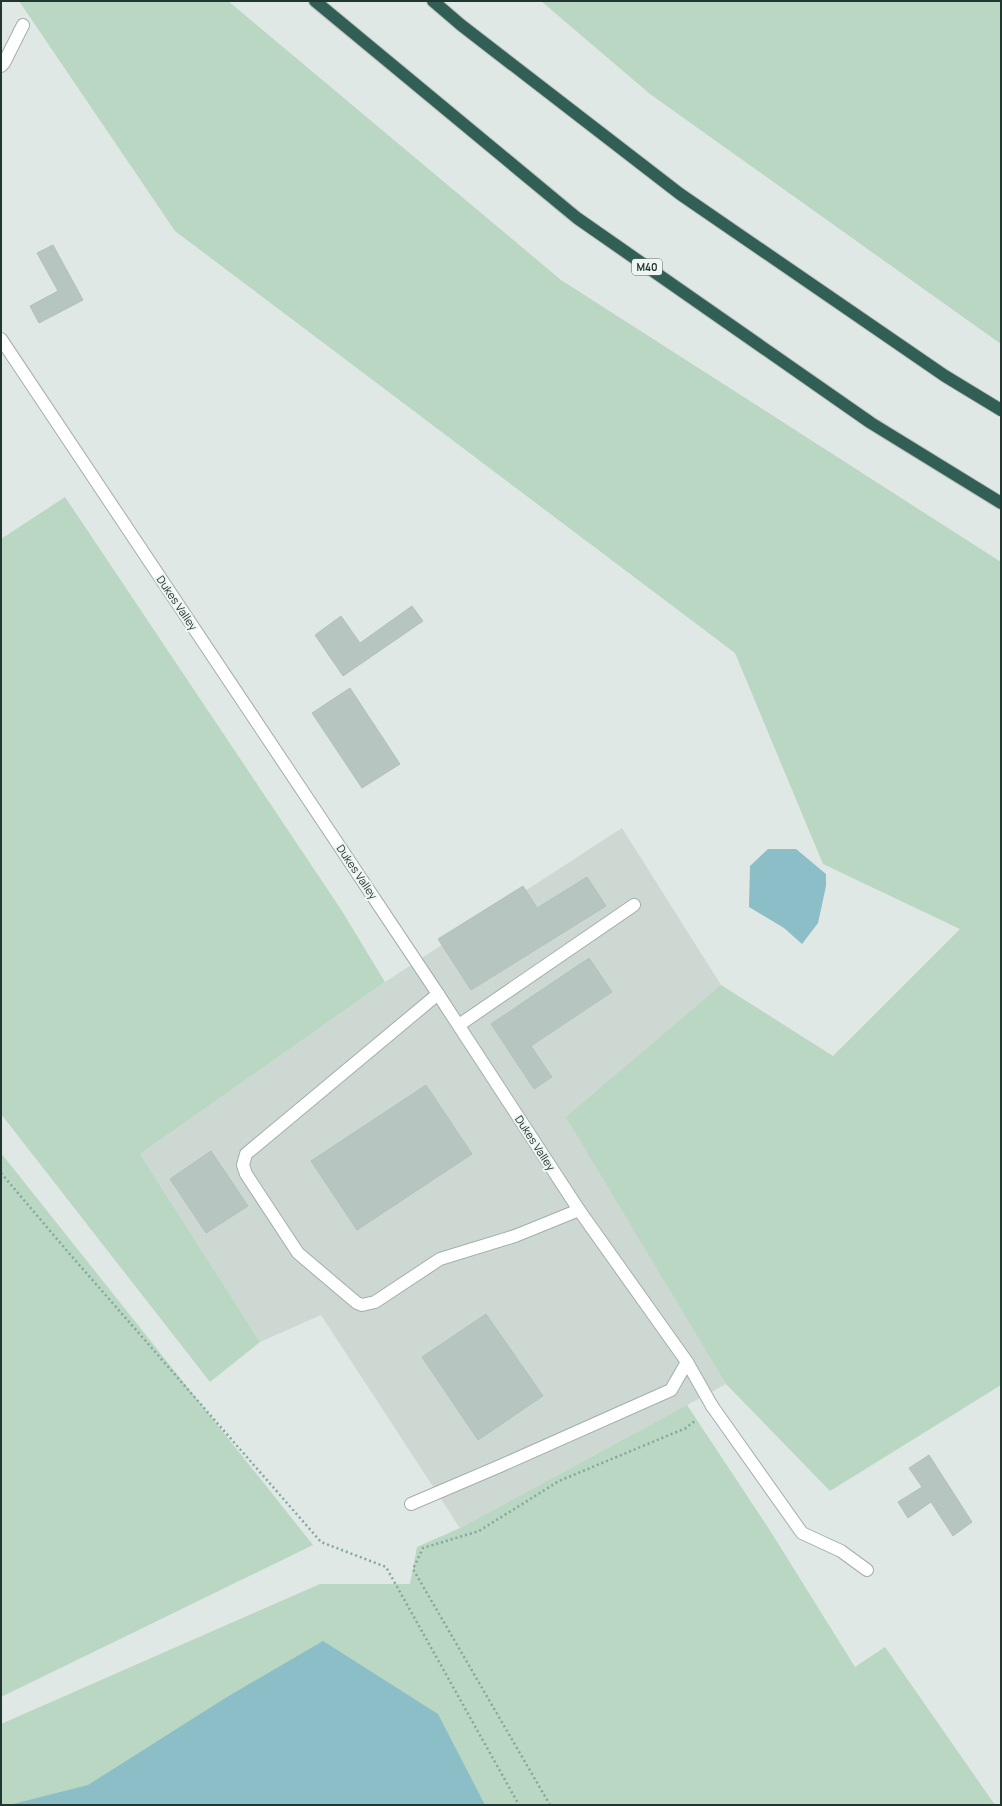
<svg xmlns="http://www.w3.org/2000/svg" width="1002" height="1806" viewBox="0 0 1002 1806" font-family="Manrope,sans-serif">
  <rect width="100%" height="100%" fill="#dfe8e4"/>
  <path fill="#cdd8d3" d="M622,828L721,985L567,1117L726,1384L460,1528L321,1315L260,1342L140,1154L385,982Z"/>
  <g fill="#b9d7c2">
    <path d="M19,1H228L561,280L1001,562V1385L830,1491L726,1384L566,1117L721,985L833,1056L960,929L823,864L735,653L175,231Z"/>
    <path d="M541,1H1001V344L650,94Z"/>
    <path d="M65,497L342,911L385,982L140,1154L260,1342L210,1382L1,1114V539Z"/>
    <path d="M1,1153L313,1545L1,1697Z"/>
    <path d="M687,1405L769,1529L855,1667L885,1647L995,1805H1V1724L320,1584H410L417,1547L460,1528Z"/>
  </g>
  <g fill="#8cbec8">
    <path d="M768,849H796L826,874V886L818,923L802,944L784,928L749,907L750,866Z"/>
    <path d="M323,1641L438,1714L485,1805H9L88,1785L227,1697Z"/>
  </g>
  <g fill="#b7c5c0" stroke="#b2c1bb">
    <path d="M53,245L83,300L39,323L30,306L58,291L37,253Z"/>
    <path d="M412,606L423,621L343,676L315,635L341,616L360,643Z"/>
    <path d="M350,688L400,764L362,788L312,713Z"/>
    <path d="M587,877L606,906L471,990L438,939L523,886L537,908Z"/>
    <path d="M589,958L612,992L531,1046L552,1077L534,1089L491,1024Z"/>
    <path d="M426,1085L472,1154L357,1230L311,1161Z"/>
    <path d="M211,1151L248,1206L206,1233L170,1179Z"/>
    <path d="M486,1314L543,1396L478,1440L422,1357Z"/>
    <path d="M929,1455L972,1522L953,1536L931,1502L908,1518L898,1502L922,1487L909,1468Z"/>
  </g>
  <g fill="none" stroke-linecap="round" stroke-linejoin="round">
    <defs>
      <g id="lane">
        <path d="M1,66L4,63L23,25"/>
        <path d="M438,994L246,1154L243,1165L246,1174L298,1253L338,1287L357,1303L362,1305L375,1302L440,1259L515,1236L579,1210"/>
        <path d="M459,1025L634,905"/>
        <path d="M712,1406L802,1533L841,1551L867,1570"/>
        <path d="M411,1504L500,1466L671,1390L687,1362"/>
      </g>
      <path id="street" d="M1,339L438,994L579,1210L687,1362L712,1406"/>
      <g id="highway">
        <path d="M315,1L577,218L871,423L1001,503"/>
        <path d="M433,1L461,25L680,194L945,376L1001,410"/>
      </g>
    </defs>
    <use href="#lane" stroke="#a3afab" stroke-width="14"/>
    <use href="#street" stroke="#a3afab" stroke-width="14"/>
    <use href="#highway" stroke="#bdc3c1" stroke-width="14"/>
    <g stroke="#82a89d" stroke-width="2.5" stroke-dasharray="2 3" stroke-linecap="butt">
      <path d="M1,1173L68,1252L321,1542L386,1567L519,1805"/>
      <path d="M550,1805L413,1569L423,1548L479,1531L559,1481L686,1428L696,1420"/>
    </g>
    <use href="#lane" stroke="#fff" stroke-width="12"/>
    <use href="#street" stroke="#fff" stroke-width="12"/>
    <use href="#highway" stroke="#315f56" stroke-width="12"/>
  </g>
  <g text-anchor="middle" stroke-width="4" stroke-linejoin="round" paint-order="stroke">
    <rect fill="#eef5f2" stroke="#5f6f6b" stroke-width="1" x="632" y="259" width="30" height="16" rx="3"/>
    <g font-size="10" font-weight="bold" fill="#223631">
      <text x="647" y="271">M40</text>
    </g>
    <g font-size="11" fill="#223631" stroke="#eef5f2">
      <text transform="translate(177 603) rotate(56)" y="4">Dukes Valley</text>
      <text transform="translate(357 872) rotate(56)" y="4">Dukes Valley</text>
      <text transform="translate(535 1143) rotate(57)" y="4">Dukes Valley</text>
    </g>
  </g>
  <rect width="1002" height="1806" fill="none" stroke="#223631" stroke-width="4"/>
</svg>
